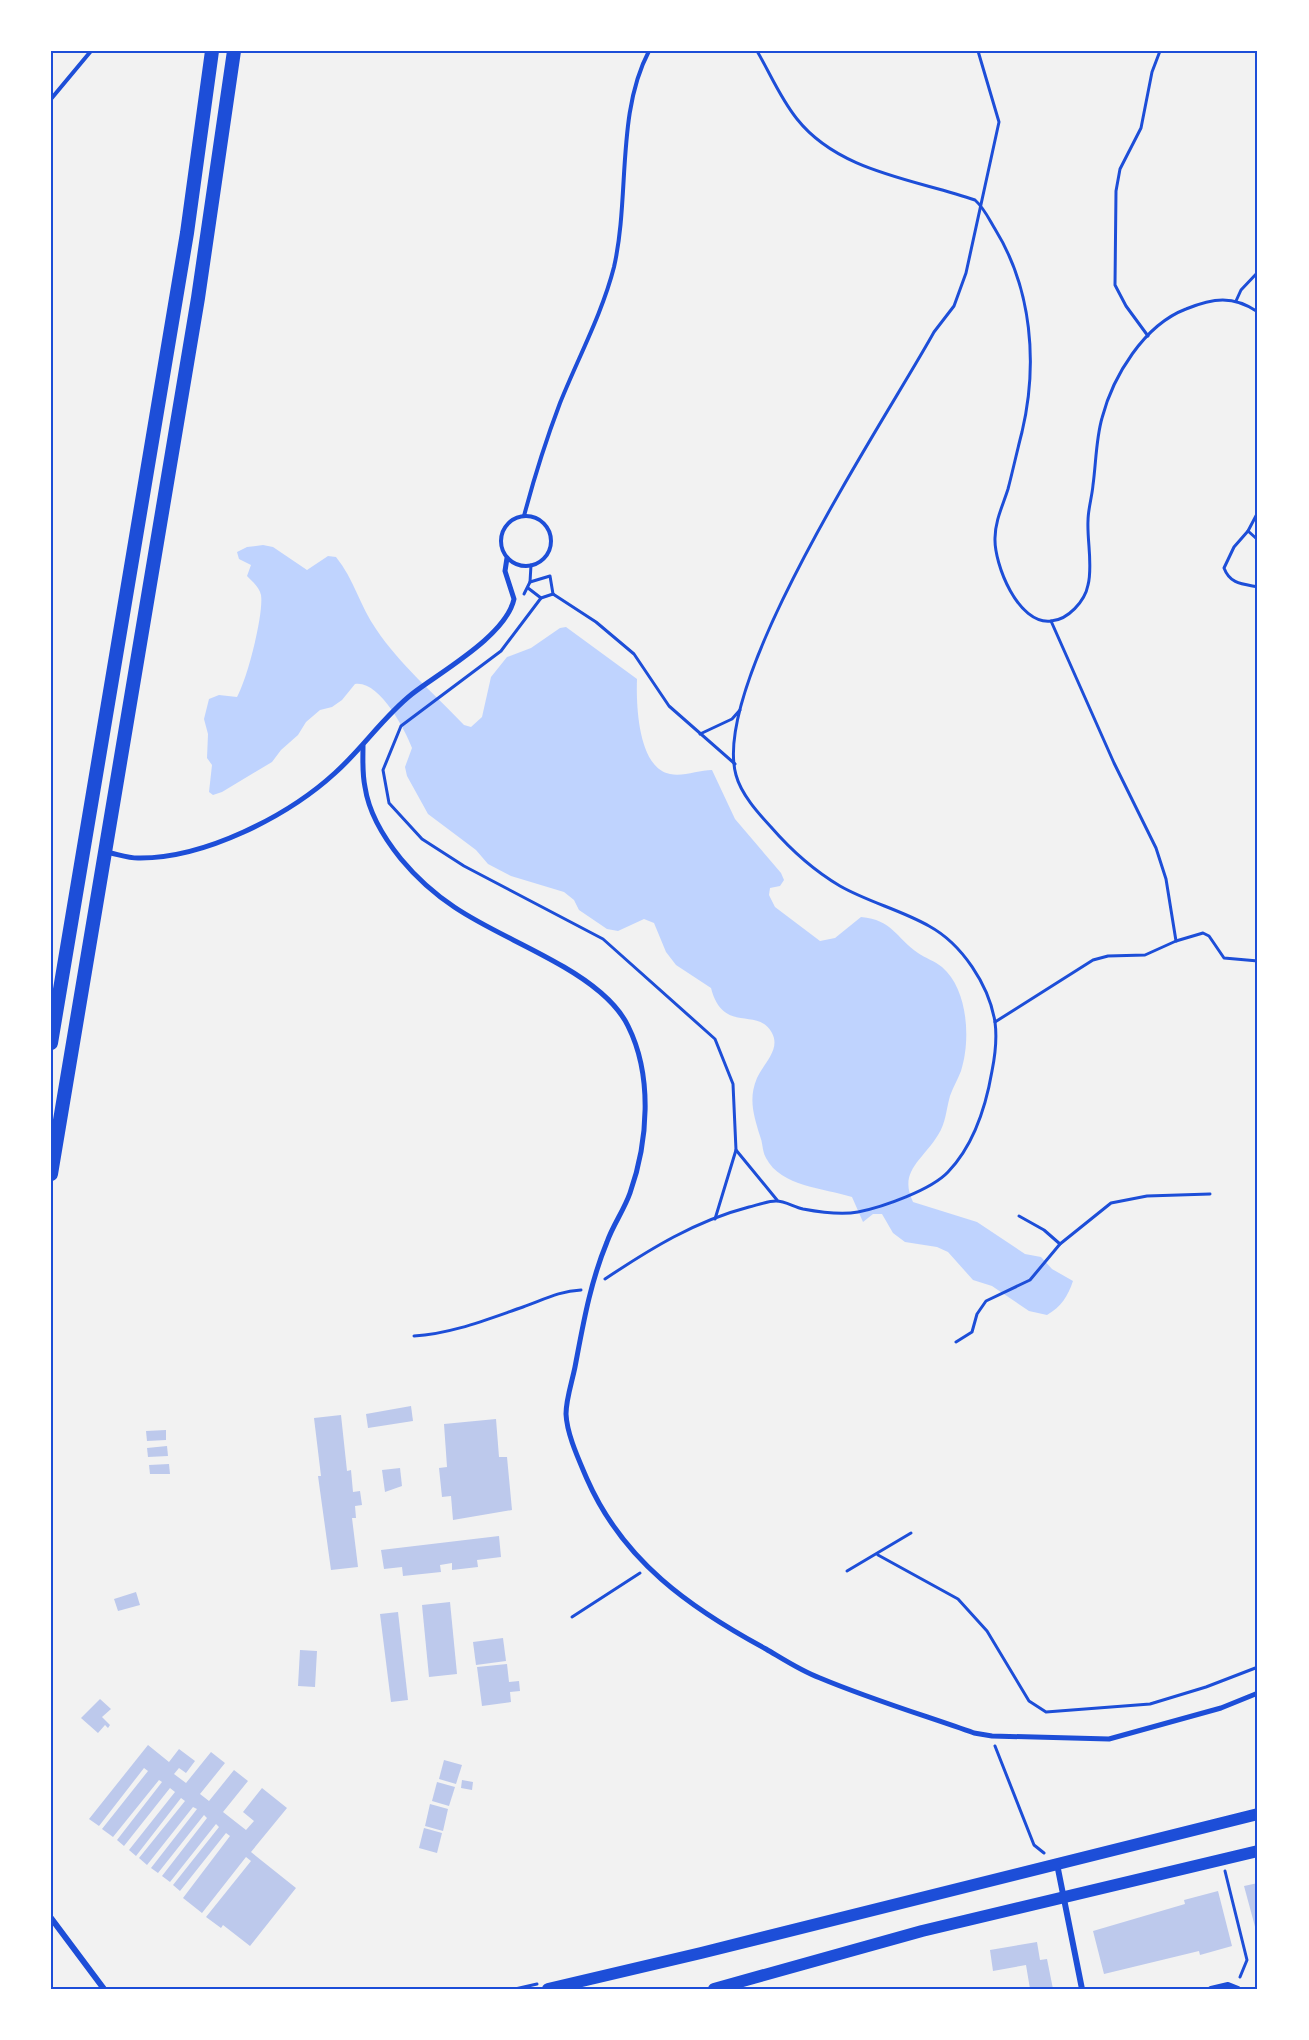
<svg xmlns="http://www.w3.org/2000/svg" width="1309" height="2040" viewBox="0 0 1309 2040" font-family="'Asap Condensed',sans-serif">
  <rect width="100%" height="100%" fill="#f2f2f2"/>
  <path fill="#bfd3fe" d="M263,545L273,547L307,570L328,556L336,557C354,579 360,606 376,629C400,665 435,694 464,725L471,727L482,717L491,677L507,657L531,648L560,628L566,627L637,679C636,704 638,768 670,774C683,777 699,770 712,770L735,819L781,873L784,880L780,886L770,888L769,895L775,907L820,941L835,938L861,917C893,920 895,937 918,953C925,958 935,961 942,967C968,989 971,1040 961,1071C958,1079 953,1087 950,1096C946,1110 946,1123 938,1135C923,1160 898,1171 913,1202L977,1222L1025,1254L1041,1257L1052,1269L1073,1281C1068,1296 1061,1307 1047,1315L1029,1311L992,1286L973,1280L948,1252L937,1247L905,1242L893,1233L882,1214H873L863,1222L852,1197C824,1188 781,1187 766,1158C762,1151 763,1143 760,1136C754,1116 748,1099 757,1078C763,1064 781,1050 772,1033C758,1006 723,1035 711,988L676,965L666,952L654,923L644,919L618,931L607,929L579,910L574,900L564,892L511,876L488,864L476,850L428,814L407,776L405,767L412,748C405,729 379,680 355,684L342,700L332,707L320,710L306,722L298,735L281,750L272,762L222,792L213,795L209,792L212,765L207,758L208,734L204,719L209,699L219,695L237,697C247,680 264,614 261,595C259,587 252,581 247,576L251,565L239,559L237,552L247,547Z"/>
  <g fill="#bdc9ec">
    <path d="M411,1406L413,1421L368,1428L366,1414Z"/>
    <path d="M341,1415L347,1471L351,1470L353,1492L360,1491L362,1505L355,1506L356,1518H352L358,1567L331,1570L318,1476H321L314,1418Z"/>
    <path d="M496,1419L499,1457H507L512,1510L453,1520L451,1496L442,1497L439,1468L447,1467L444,1424Z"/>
    <path d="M166,1430V1440L147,1441L146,1431Z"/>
    <path d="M167,1446L168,1456L148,1457L147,1448Z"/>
    <path d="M169,1464L170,1474H150L149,1465Z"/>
    <path d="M400,1468L402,1486L385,1492L382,1470Z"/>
    <path d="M499,1536L501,1557L477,1560L478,1567L452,1570V1563L440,1565L441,1572L403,1576L402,1567L384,1569L381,1550Z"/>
    <path d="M136,1592L140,1605L118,1611L114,1599Z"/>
    <path d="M450,1602L457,1674L429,1677L422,1605Z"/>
    <path d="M398,1612L408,1700L391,1702L380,1614Z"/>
    <path d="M503,1638L506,1661L476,1665L473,1642Z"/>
    <path d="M300,1650L317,1651L315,1687L298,1686Z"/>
    <path d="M507,1664L509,1682L519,1681L520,1691L510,1692L511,1702L482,1706L477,1667Z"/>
    <path d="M100,1699L111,1709L102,1717L110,1725L108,1728L105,1725L98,1733L81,1718Z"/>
    <path d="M148,1745L169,1762L179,1749L195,1761L186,1773L179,1768L174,1774L186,1783L211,1752L225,1763L200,1794L209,1801L234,1770L248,1781L223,1812L246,1830L254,1821L243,1812L262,1788L287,1808L251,1852L296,1888L250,1946L223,1925L221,1928L206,1917L251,1861L246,1857L202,1913L183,1898L230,1836L226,1833L180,1891L173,1885L219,1827L216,1824L170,1882L162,1876L207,1818L204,1815L158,1873L151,1868L197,1809L193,1807L147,1865L139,1858L185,1801L181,1798L136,1856L129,1850L175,1792L170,1788L124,1846L117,1840L162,1782L159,1780L113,1837L102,1829L148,1771L144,1768L99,1826L89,1819Z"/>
    <path d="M444,1760L462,1765L456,1784L439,1779Z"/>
    <path d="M462,1780L473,1782L472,1790L461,1788Z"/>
    <path d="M437,1782L455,1787L449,1806L432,1801Z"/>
    <path d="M430,1804L448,1809L443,1831L425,1826Z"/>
    <path d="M424,1828L442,1833L437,1853L419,1848Z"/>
    <path d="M1258,1883V1934H1257L1244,1886Z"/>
    <path d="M1218,1891L1232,1946L1200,1955L1199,1951L1104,1974L1093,1931L1185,1904L1184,1900Z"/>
    <path d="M1037,1942L1040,1960L1047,1959L1053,1989H1030L1026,1965L993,1971L990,1950Z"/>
  </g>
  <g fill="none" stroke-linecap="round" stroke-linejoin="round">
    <g stroke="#1d4ed8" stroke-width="3">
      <path d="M757,51C770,73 780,98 797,119C839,172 914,179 975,200C984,208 989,219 995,229C1032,289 1038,364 1022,432C1017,451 1013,470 1008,489C1003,505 995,521 995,538C994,564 1018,625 1051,621C1068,620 1085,601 1088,585C1093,566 1087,541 1088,521C1088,509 1092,497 1093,485C1096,463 1096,439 1102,418C1113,376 1144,325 1186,309C1213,298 1233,295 1258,312"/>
      <path d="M1236,301L1241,290L1258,272"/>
      <path d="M1148,336L1126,306L1115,285L1116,191L1120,169L1141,128L1152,72L1160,51"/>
      <path d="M1258,512L1248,531L1234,547L1224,568C1230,584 1242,584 1258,587"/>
      <path d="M1248,531L1258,540"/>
      <path d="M530,582L550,576L553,594"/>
      <path d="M528,588L541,598"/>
      <path d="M524,594L530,582L531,565"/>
      <path d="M553,594L541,598L501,651L401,726L383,770L389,803L422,839L464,866L603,939L715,1039L733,1084L736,1150L777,1200"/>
      <path d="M553,594L596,622L634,654L669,706L735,764"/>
      <path d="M1051,621L1114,763L1156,848L1166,879L1176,941"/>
      <path d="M700,734L732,719L740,710"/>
      <path d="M995,1022L1093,960L1108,956L1145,955L1176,941L1203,933L1209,936L1224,958L1258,961"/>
      <path d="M1019,1216L1044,1230L1060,1244"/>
      <path d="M715,1219L736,1150"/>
      <path d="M605,1279C650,1249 695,1221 749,1207C757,1205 768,1201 776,1201C785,1201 794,1207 803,1209C819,1212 842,1215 858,1212C883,1207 931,1190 948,1172C974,1145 986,1106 992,1071C995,1056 997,1037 995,1022C989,985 962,944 929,926C901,910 868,902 840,886C813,870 791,850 771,827C758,813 741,794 736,775C710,682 886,419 934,332L954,306L966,273L999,122L978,51"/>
      <path d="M414,1336C451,1334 488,1319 523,1307C543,1300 559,1291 581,1290"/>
      <path d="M956,1342L972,1332L977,1314L986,1301L1030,1280L1060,1244L1111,1203L1147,1196L1210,1194"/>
      <path d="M878,1555L958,1599L987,1631L1029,1701L1046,1712L1150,1704L1206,1687L1258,1667"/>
      <path d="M847,1571L911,1533"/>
      <path d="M572,1617L640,1573"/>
      <path d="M995,1746L1034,1845L1044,1853"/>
      <path d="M1225,1871L1247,1960L1240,1977"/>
      <path d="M515,1989L537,1984"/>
    </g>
    <g stroke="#1d4ed8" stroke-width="4">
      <path d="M51,99L91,51"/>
      <path d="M51,495V526"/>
      <path d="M524,516C534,478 546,440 560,403C578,358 602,314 614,267C630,197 616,113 649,51"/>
      <circle cx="526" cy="541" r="25"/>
    </g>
    <g stroke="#1d4ed8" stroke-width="5">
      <path d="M363,746C363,759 362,773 365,787C369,814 384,838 401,859C449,917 501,930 564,967C588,981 616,1001 628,1026C653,1076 648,1142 630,1193C624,1210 613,1225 607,1242C590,1283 583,1325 575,1367C572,1382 566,1399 566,1414C567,1435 579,1460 587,1479C623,1561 690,1608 766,1649C783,1659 801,1671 820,1678C870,1699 923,1715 974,1733L992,1736L1109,1739L1221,1708L1258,1693"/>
      <path d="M106,852C117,854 128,858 138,858C204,859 288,816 335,773C363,748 383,717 412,694C440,672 506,636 514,599L505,571L507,558"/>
    </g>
    <g stroke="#1d4ed8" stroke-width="6">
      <path d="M1057,1864L1082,1989"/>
      <path d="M51,1918L104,1989"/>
      <path d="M1211,1989L1228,1985L1238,1989"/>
    </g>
    <g stroke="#1d4ed8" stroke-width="12">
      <path d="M548,1989L701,1953L1258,1814"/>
      <path d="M714,1989L922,1931L1258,1851"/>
    </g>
    <g stroke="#1d4ed8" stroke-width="14">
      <path d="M51,1043L187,233L212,51"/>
      <path d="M51,1174L198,298L234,51"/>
    </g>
  </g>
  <rect width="1309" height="2040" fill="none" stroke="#ffffff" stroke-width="105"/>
  <rect x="52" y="52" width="1204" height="1936" fill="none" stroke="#1d4ed8" stroke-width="2"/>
</svg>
